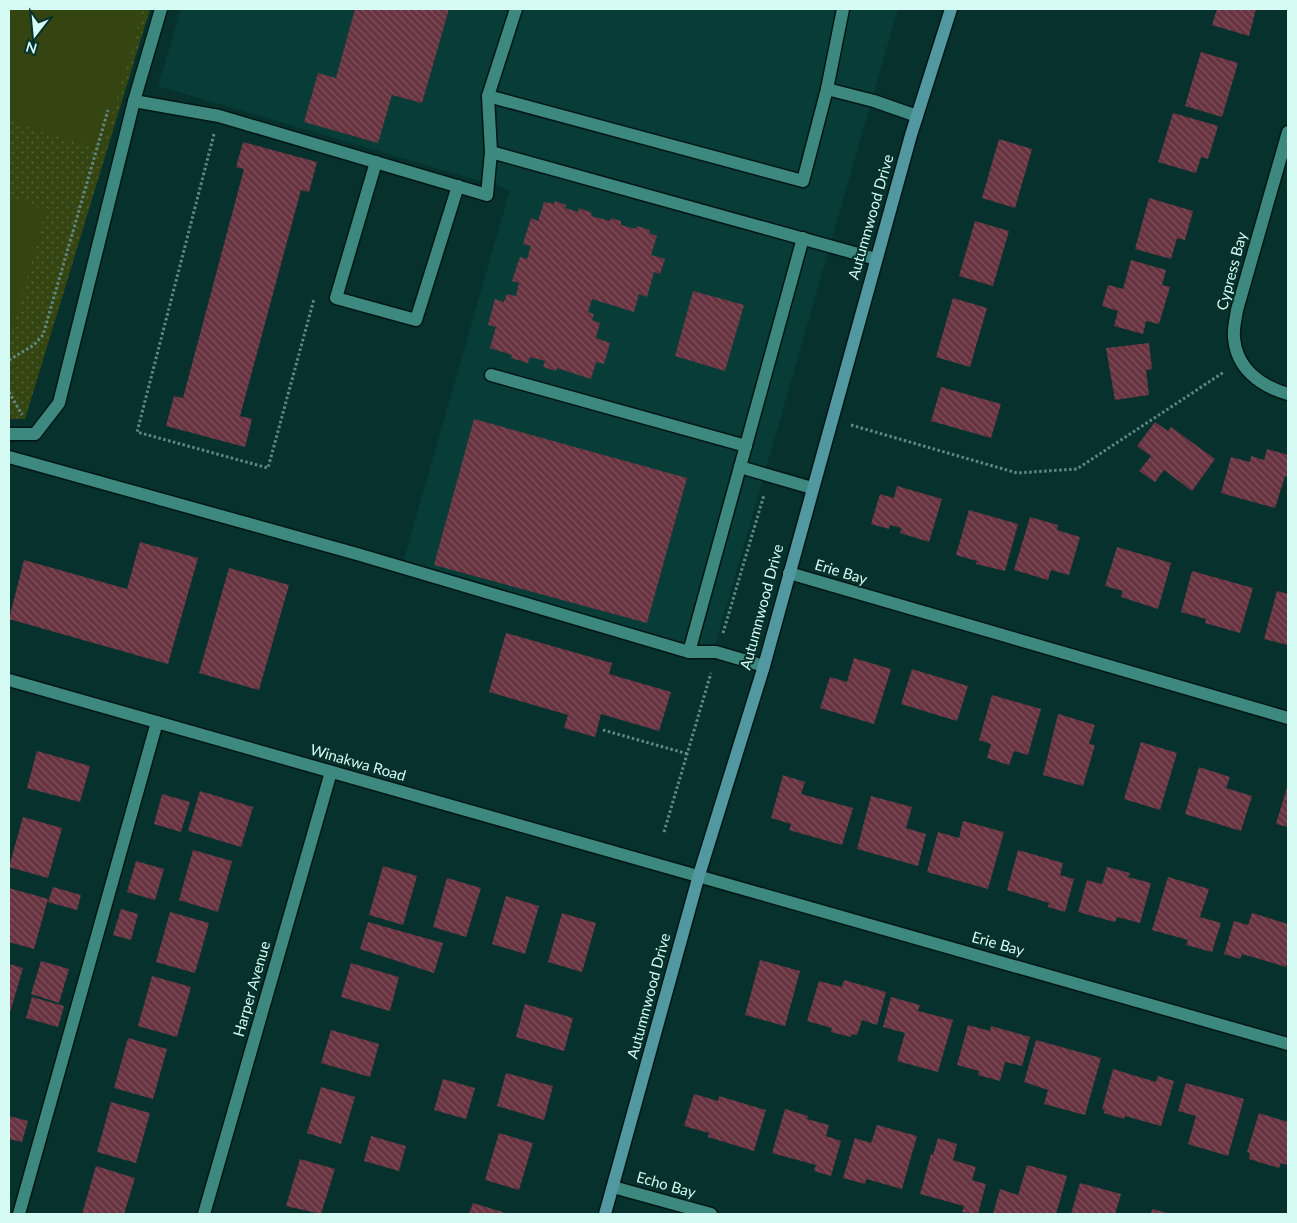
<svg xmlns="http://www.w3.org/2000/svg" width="1297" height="1223" viewBox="0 0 1297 1223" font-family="Lato,sans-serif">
  <defs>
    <pattern id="park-dots" width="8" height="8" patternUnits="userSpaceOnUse" patternTransform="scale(1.25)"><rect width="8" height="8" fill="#344512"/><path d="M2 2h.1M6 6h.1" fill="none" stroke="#516135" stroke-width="1.8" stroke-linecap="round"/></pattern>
    <pattern id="building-back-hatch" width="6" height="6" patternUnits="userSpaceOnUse" patternTransform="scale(1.25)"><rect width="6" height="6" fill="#683340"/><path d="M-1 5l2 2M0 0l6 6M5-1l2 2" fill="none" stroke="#7d515c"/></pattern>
  </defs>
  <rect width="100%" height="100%" fill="#06312d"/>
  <path fill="#083c37" d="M181,9H898L712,656L403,562L510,190L158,86Z"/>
  <path fill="url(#park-dots)" d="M9,9H150L25,419H9Z"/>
  <g fill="#344512">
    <path d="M9,9H143L102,148L38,131L9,119Z"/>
    <path d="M9,197L46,210L9,343Z"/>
  </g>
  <g fill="url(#building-back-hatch)">
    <path d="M355,9H449L422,103L392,95L378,143L304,122L318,73L336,78Z"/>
    <path d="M1217,9H1256L1249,36L1212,25Z"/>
    <path d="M1201,52L1238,63L1222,117L1185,106Z"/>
    <path d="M1173,113L1218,126L1208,159L1201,157L1196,173L1158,162Z"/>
    <path d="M999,139L1032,149L1015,208L982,198Z"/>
    <path d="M243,142L317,162L309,192L301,190L240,416L252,419L245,447L166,426L174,396L183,398L244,169L236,167Z"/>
    <path d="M1149,198L1193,211L1185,240L1177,238L1171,259L1135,249Z"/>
    <path d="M555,201L566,205L565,208L578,212L579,208L592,213L591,216L610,221L611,218L621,221V225L636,229L637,226L650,230L649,233L657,236L651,255L665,259L660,274L654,272L647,297L639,294L634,312L592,299L588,312L594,314L592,320L600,323L596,338L610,343L604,364L596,362L591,379L557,368L556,371L543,367L545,361L530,357L528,363L511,358L512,355L490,348L496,327L488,325L495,299L504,302L507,294L516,296L519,283L512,281L520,257L527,259L531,246L523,244L531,218L538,221L544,202L554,204Z"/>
    <path d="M975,221L1009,231L993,286L959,276Z"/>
    <path d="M1131,260L1166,270L1162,285L1170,287L1159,324L1146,321L1143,334L1114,326L1118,311L1102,306L1108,285L1123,289Z"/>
    <path d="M693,291L744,305L725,371L675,356Z"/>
    <path d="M953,298L987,308L970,367L936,357Z"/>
    <path d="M1149,343L1152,369L1146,370L1149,395L1115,400L1106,348Z"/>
    <path d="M941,387L1001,404L991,438L931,421Z"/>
    <path d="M474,419L687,478L647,623L434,565Z"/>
    <path d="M1155,422L1168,431L1171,427L1215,459L1192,491L1164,470L1155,482L1139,471L1151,456L1137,446Z"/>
    <path d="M1267,449L1288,455V477L1285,476L1275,508L1221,493L1231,457L1250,462L1251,456L1264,460Z"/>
    <path d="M897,486L942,499L929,542L900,533L901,528L890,525L889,529L871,524L880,494L894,498Z"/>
    <path d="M969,510L1018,524L1005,571L976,564L977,561L956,555Z"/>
    <path d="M1030,517L1058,525L1057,530L1080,537L1069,575L1051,570L1048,580L1014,570Z"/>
    <path d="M140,542L198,558L168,664L9,619L24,560L127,589Z"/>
    <path d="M1117,547L1171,563L1158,609L1121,597L1123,591L1105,586Z"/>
    <path d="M229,568L289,585L259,690L199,673Z"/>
    <path d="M1192,571L1253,588L1240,633L1205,623L1206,619L1181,612Z"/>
    <path d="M1277,591L1288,594V645L1264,639Z"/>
    <path d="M506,633L612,663L609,674L671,692L659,731L601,714L595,737L564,728L568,715L489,692Z"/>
    <path d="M854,658L891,669L874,724L820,708L830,677L847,682Z"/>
    <path d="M912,669L968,686L957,721L901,704Z"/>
    <path d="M992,695L1041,709L1028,755L1014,751L1009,765L987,758L991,744L979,740Z"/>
    <path d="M1058,714L1095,725L1089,744L1095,745L1083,786L1043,775Z"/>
    <path d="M1141,742L1177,753L1160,810L1124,799Z"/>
    <path d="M37,751L90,766L80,802L27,788Z"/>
    <path d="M1199,767L1230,777L1226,788L1252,796L1241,831L1185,814Z"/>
    <path d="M783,775L805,782L801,794L853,808L842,845L789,830L791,824L771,818Z"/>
    <path d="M1288,784V827L1276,824Z"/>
    <path d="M200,791L253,807L241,847L188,831Z"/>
    <path d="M162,794L190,802L181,832L154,824Z"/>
    <path d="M871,796L912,807L906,828L926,834L918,866L857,849Z"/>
    <path d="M23,817L62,828L48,878L9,867Z"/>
    <path d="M963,821L1004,832L988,889L927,872L938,832L959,838Z"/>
    <path d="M193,850L232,861L218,912L179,900Z"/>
    <path d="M1018,850L1063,863L1060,875L1074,879L1065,912L1048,907L1049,903L1007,890Z"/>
    <path d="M136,861L164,869L155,900L127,892Z"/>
    <path d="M383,866L417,876L403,925L369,915Z"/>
    <path d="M1107,867L1130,873L1128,877L1151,883L1140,923L1117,917L1115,922L1078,912L1087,880L1102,884Z"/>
    <path d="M1168,877L1209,889L1200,917L1221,923L1212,952L1186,945L1188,940L1152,930Z"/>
    <path d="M447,878L481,888L466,937L433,927Z"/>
    <path d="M53,887L81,895L77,910L48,902Z"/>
    <path d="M9,888L48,899L34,949L9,942Z"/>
    <path d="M506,896L539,906L525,954L492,944Z"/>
    <path d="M121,909L138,914L131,940L113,935Z"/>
    <path d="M170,912L209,923L195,973L156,962Z"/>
    <path d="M562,913L596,923L582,972L548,962Z"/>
    <path d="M1252,913L1288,924V960L1286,967L1242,954L1240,959L1224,954L1234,921L1248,925Z"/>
    <path d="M368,922L443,943L434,973L360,949Z"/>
    <path d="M760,960L800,971L785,1026L745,1015Z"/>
    <path d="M41,961L69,969L59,1003L31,994Z"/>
    <path d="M351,963L399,977L390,1011L341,997Z"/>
    <path d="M9,964L23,968L9,1016Z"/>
    <path d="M152,976L191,987L177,1037L138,1026Z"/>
    <path d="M844,980L886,992L877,1025L862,1020L857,1035L852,1034L851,1037L831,1032L832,1028L807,1021L819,981L842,987Z"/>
    <path d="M32,997L64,1006L58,1027L26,1018Z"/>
    <path d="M891,997L920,1005L918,1011L953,1020L938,1072L897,1061L905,1033L883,1027Z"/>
    <path d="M525,1004L573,1018L564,1051L516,1037Z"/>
    <path d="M968,1025L990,1031L991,1026L1030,1037L1022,1066L1005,1062L1000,1081L978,1075L979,1071L957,1065Z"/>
    <path d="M331,1030L379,1044L370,1077L321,1063Z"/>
    <path d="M128,1038L167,1049L153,1099L114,1088Z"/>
    <path d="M1036,1040L1101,1058L1085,1115L1044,1104L1048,1090L1024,1082Z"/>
    <path d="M1113,1069L1156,1082L1158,1076L1174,1081L1161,1126L1125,1116L1124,1119L1104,1113L1105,1110L1102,1109Z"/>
    <path d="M506,1073L553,1086L544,1120L497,1106Z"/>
    <path d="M443,1079L475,1088L466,1119L434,1110Z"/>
    <path d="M1186,1083L1244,1099L1228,1156L1188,1144L1196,1116L1178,1111Z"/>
    <path d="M321,1087L355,1097L341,1144L307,1133Z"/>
    <path d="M694,1094L718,1101L719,1096L766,1110L754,1151L708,1137L709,1133L684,1126Z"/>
    <path d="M111,1102L150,1113L136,1163L97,1152Z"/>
    <path d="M785,1109L808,1116L807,1119L829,1125L826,1136L841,1141L831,1176L814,1171L816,1165L772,1153Z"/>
    <path d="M1259,1113L1288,1122V1165L1281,1163L1279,1168L1249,1159L1250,1153L1247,1152Z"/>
    <path d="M9,1116L28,1121L22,1142L9,1139Z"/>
    <path d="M877,1125L917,1136L902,1189L866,1179L865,1184L843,1178L855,1138L871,1143Z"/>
    <path d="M499,1133L533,1143L519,1190L485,1180Z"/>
    <path d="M371,1136L406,1146L399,1171L364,1161Z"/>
    <path d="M938,1138L957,1144L953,1160L976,1167L972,1180L986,1184L978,1214L962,1212L964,1206L920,1194L931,1154L933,1155Z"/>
    <path d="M300,1159L335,1169L321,1214L286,1206Z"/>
    <path d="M1027,1165L1067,1176L1056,1214H993L1000,1189L1018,1195Z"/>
    <path d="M96,1166L135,1178L124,1214H82Z"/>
    <path d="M1080,1183L1121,1194L1115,1214H1071Z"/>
    <path d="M473,1203L509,1214H469Z"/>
    <path d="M1152,1209L1171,1214H1151Z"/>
  </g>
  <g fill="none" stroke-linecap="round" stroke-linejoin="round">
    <defs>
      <g id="lane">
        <path d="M516,9L488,96L803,181L827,89"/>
        <path d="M843,9L827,89L874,101L917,116"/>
        <path d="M134,101L219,116L487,195L491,152L488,96"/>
        <path d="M491,152L876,259"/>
        <path d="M376,162L336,298L416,320L458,186"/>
        <path d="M491,375L746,446"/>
        <path d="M9,434H35L59,403L134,101L161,9"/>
        <path d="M9,457L357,554L689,652"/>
        <path d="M740,467L803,238"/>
        <path d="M764,666L716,652H689L740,467L812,488"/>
        <path d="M19,1214L157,722"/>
      </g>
      <g id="street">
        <path d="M1288,132L1237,310C1236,318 1233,328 1234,337C1236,368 1260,386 1288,394"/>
        <path d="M789,573L1288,718"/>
        <path d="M9,680L1288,1044"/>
        <path d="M613,1187L711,1214"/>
        <path d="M204,1214L331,772"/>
      </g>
      <path id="secondary" d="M605,1214L699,875L764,666L911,135L951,9"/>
    </defs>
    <use href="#lane" stroke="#011714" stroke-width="15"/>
    <use href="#street" stroke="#011714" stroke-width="15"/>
    <use href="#secondary" stroke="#011714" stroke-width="15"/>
    <g stroke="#618984" stroke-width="3" stroke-dasharray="2.5 2.5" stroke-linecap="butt">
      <path d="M214,134L137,432L268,468L314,299"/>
      <path d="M9,360L34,345L43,335L108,110"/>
      <path d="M9,392L22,415"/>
      <path d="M851,425L1017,473L1077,469L1224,372"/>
      <path d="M723,633L764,495"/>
      <path d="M603,730L688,754"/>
      <path d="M664,832L711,673"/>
    </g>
    <use href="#lane" stroke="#3d8980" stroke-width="12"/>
    <use href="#street" stroke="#3d8980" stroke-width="12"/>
    <use href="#secondary" stroke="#5298a1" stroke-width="12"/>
  </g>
  <g text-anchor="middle" stroke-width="4" stroke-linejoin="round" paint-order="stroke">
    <g font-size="15" fill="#d6fbf5" stroke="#06312d">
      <text transform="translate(871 217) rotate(-74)" y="5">Autumnwood Drive</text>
      <text transform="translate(1232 271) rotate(-75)" y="5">Cypress Bay</text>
      <text transform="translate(841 572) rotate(17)" y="5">Erie Bay</text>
      <text transform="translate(762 607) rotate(-75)" y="5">Autumnwood Drive</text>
      <text transform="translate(358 763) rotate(16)" y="5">Winakwa Road</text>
      <text transform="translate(998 944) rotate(16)" y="5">Erie Bay</text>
      <text transform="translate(252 989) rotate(-74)" y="5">Harper Avenue</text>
      <text transform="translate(649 996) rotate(-75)" y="5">Autumnwood Drive</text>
      <text transform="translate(666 1185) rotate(16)" y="5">Echo Bay</text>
    </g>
  </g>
  <rect width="1297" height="1223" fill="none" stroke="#d6fbf5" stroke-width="20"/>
  <g transform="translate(35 35) rotate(196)" stroke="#06312d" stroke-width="4" paint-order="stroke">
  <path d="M0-4L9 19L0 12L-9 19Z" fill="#d6fbf5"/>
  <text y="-8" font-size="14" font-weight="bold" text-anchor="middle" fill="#d6fbf5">N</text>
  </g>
</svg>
